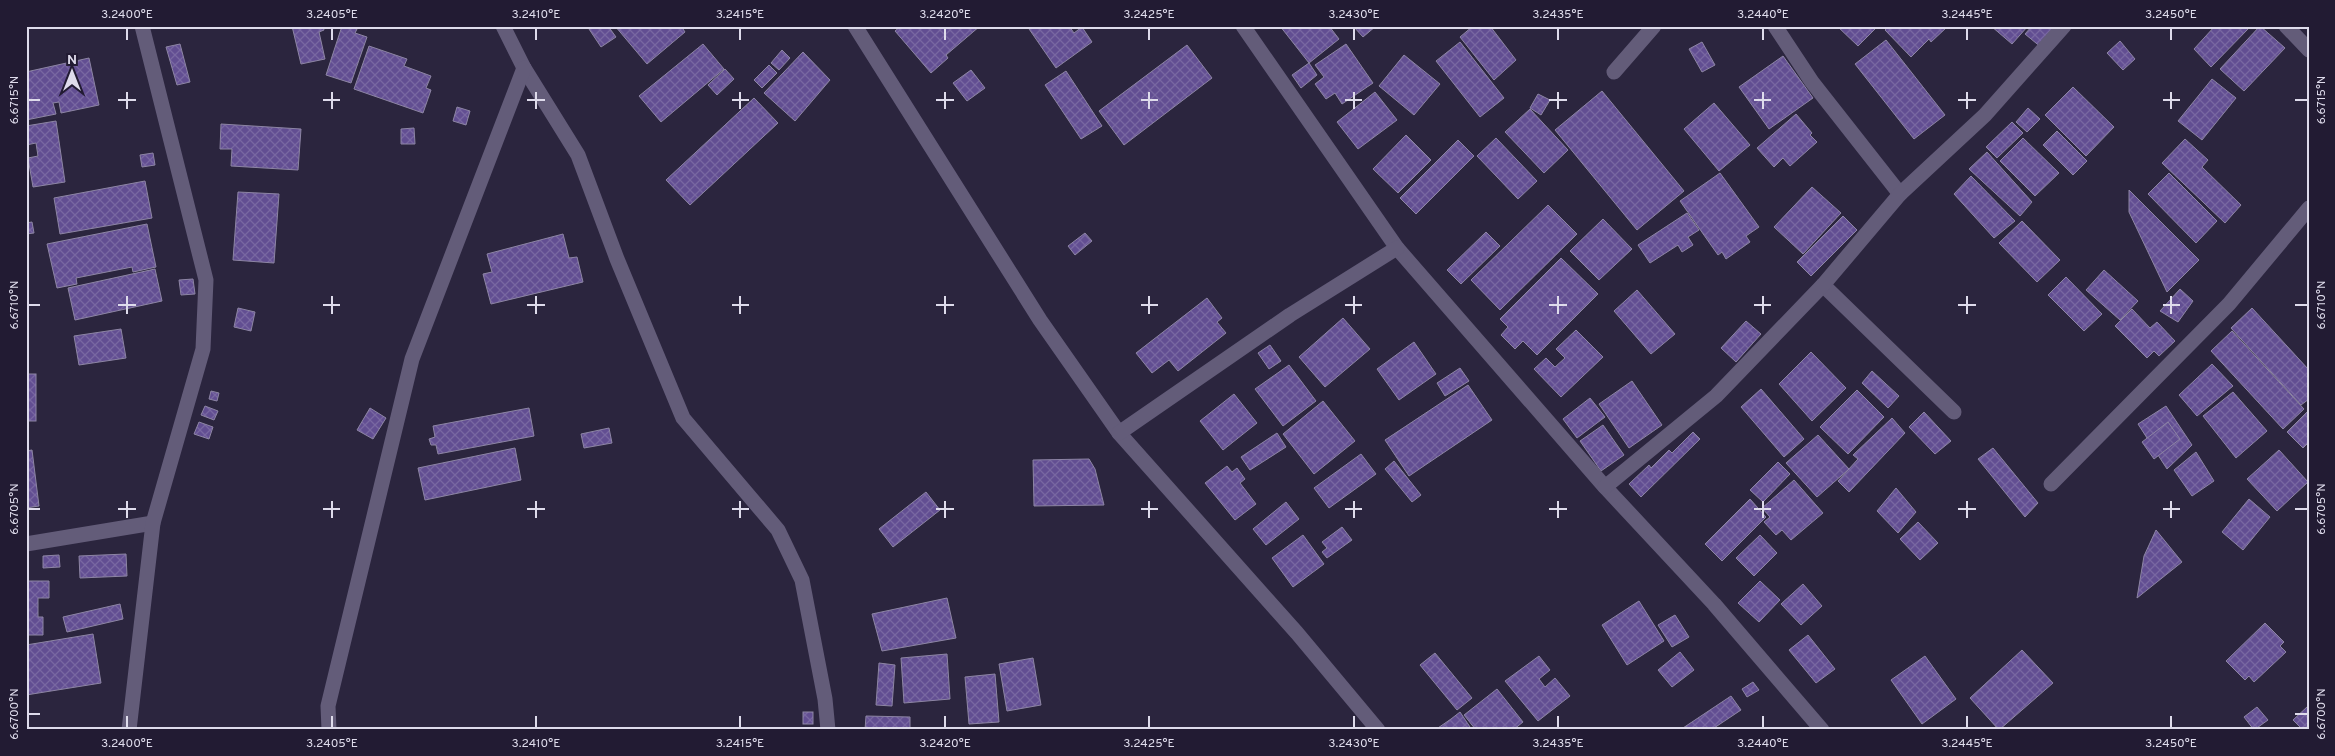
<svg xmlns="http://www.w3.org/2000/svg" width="2335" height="756" viewBox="0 0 2335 756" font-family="Overpass,sans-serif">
  <defs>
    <pattern id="building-cross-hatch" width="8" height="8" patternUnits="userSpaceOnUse" patternTransform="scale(1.25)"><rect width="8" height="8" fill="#624e92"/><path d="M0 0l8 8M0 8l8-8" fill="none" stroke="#7867a1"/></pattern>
  </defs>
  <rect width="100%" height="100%" fill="#2b253e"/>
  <g fill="url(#building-cross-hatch)" stroke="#8d85a4">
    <path d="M292,26H323L324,30L319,32L325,59L301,64Z"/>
    <path d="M342,26L357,29L355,33L367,37L351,83L326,75Z"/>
    <path d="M594,26H608L616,37L601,47L589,29Z"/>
    <path d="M615,26H681L685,32L647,64Z"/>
    <path d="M901,26H980L946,55L948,58L931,73L895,31Z"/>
    <path d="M1027,26H1069L1074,33L1082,27L1092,42L1056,68Z"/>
    <path d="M1280,26H1329L1339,39L1309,63Z"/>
    <path d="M1353,26H1376L1363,37Z"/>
    <path d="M1473,26H1490L1516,60L1494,80L1460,37Z"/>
    <path d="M1837,26H1878L1858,46Z"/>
    <path d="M1889,26H1945L1946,28L1931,42L1929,39L1911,57L1885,30Z"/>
    <path d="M1991,26H2028L2012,44Z"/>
    <path d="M2032,26H2060L2042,48L2025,34Z"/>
    <path d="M2215,26H2245L2248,29L2211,67L2194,49Z"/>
    <path d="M2260,26L2285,48L2244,91L2220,69Z"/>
    <path d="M1886,40L1945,115L1914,139L1855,64Z"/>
    <path d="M2120,41L2135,59L2123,70L2107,53Z"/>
    <path d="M1460,42L1504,98L1480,117L1436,61Z"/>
    <path d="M1702,42L1715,65L1702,72L1689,49Z"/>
    <path d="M180,44L190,82L177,85L166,47Z"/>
    <path d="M703,44L724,69L661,122L639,96Z"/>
    <path d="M1346,44L1373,83L1342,104L1335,93L1326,99L1315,84L1324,77L1315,65Z"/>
    <path d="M1187,45L1212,78L1124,145L1099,111Z"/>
    <path d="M369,46L407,59L404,66L431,76L426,88L431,90L423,113L354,89Z"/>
    <path d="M782,50L790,58L779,70L771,63Z"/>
    <path d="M803,52L830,80L795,121L764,93Z"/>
    <path d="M1404,55L1440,84L1414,115L1379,86Z"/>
    <path d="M1783,56L1813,98L1769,129L1739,87Z"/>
    <path d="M89,58L99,105L61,113L59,102L53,103L56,114L26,120V72Z"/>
    <path d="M1309,63L1317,75L1301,88L1292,75Z"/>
    <path d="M769,65L777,73L762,88L754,80Z"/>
    <path d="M725,69L734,79L717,95L708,85Z"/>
    <path d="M971,70L985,88L967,101L953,83Z"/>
    <path d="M1066,71L1102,126L1081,139L1045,85Z"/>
    <path d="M2212,79L2236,98L2202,140L2178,121Z"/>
    <path d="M2073,87L2114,127L2086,156L2045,115Z"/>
    <path d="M1602,91L1684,191L1637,230L1555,130Z"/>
    <path d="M1375,92L1397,120L1358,149L1337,122Z"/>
    <path d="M1538,94L1550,100L1541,115L1530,108Z"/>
    <path d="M754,98L778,123L690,205L666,180Z"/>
    <path d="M1714,103L1750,145L1719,171L1684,129Z"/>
    <path d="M457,107L470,111L466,125L453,121Z"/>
    <path d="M2028,108L2040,119L2027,132L2016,122Z"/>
    <path d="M1530,109L1568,150L1544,173L1505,132Z"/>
    <path d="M1796,114L1812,133L1810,135L1817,142L1790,166L1783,158L1774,167L1757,148Z"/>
    <path d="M56,121L65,182L33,187L28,158L38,156L36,143L26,145V126Z"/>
    <path d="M2012,122L2023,133L1997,158L1986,147Z"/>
    <path d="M221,124L301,129L298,170L231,166L232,149H220Z"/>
    <path d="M414,128L415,144H401V129Z"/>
    <path d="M2057,131L2087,161L2073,175L2043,145Z"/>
    <path d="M1406,135L1431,160L1398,193L1373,169Z"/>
    <path d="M1496,138L1537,181L1518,199L1477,156Z"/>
    <path d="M2023,138L2059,173L2035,196L2000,161Z"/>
    <path d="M2185,139L2208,160L2202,167L2241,205L2225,223L2162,163Z"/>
    <path d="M1458,140L1474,156L1416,214L1400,198Z"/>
    <path d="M1987,152L2032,202L2020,216L1969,169Z"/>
    <path d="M153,153L155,165L142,167L140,155Z"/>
    <path d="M1720,173L1759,227L1746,236L1750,242L1726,259L1722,252L1718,255L1680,201Z"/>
    <path d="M2169,173L2217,221L2196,243L2148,194Z"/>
    <path d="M1971,176L2015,221L1994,238L1954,194Z"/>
    <path d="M145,181L152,218L60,234L54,198Z"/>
    <path d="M1812,187L1841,213L1803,254L1774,227Z"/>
    <path d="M2129,190L2199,260L2167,292L2129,212Z"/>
    <path d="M238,192L279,194L274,263L233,260Z"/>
    <path d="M1548,205L1577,234L1500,310L1471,280Z"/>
    <path d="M1687,213L1699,230L1688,237L1693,245L1682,252L1678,245L1650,263L1638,245Z"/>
    <path d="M1843,216L1857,230L1811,276L1797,262Z"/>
    <path d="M1603,219L1632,249L1599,280L1570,251Z"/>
    <path d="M2022,221L2060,260L2037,282L1999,243Z"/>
    <path d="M32,222L34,233L26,234V223Z"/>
    <path d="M147,224L156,267L133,272L132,267L76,278L77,284L57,288L47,244Z"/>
    <path d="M1486,232L1500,246L1461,284L1447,270Z"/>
    <path d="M1085,233L1092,241L1075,255L1068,246Z"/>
    <path d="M563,234L569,258L577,257L583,282L491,304L483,274L492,272L487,254Z"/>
    <path d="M1561,258L1598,294L1537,355L1523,341L1515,349L1501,335L1508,327L1500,319Z"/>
    <path d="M155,269L162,301L75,320L68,288Z"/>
    <path d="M2104,270L2138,301L2120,320L2086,290Z"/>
    <path d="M2066,277L2102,314L2084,331L2048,295Z"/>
    <path d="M193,279L195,294L181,295L179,280Z"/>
    <path d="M2180,289L2193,301L2178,322L2160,311Z"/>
    <path d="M1637,290L1675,334L1651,354L1614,311Z"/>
    <path d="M1207,298L1222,318L1217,322L1226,333L1178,371L1169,360L1152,373L1136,353Z"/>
    <path d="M238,308L255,312L251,331L234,327Z"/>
    <path d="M2252,308L2309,370V399L2301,405L2231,328Z"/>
    <path d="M2132,309L2150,328L2157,322L2175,341L2159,356L2154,351L2147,358L2115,326Z"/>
    <path d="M1343,318L1370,349L1325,387L1299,357Z"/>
    <path d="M1746,321L1761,334L1736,362L1721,348Z"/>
    <path d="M121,329L126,358L79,365L74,336Z"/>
    <path d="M1576,330L1603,357L1561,397L1534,369L1546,358L1555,367L1565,358L1556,349Z"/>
    <path d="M2232,331L2304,409L2283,429L2211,351Z"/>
    <path d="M1414,342L1436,374L1399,400L1377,369Z"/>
    <path d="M1270,345L1281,361L1269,369L1258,353Z"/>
    <path d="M1811,352L1846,388L1812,421L1779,384Z"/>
    <path d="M2212,364L2233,386L2197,416L2179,395Z"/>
    <path d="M1289,365L1316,401L1283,426L1255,389Z"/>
    <path d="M1460,368L1469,381L1445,396L1437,383Z"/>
    <path d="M1872,371L1899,396L1888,408L1862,383Z"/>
    <rect x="26" y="374" width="10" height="47"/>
    <path d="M1632,381L1662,425L1629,448L1599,404Z"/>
    <path d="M1468,385L1492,420L1409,476L1385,440Z"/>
    <path d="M1761,389L1804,439L1784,457L1741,407Z"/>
    <path d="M1857,390L1884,417L1848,454L1820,427Z"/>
    <path d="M211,391L219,393L217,401L209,399Z"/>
    <path d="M2233,392L2267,431L2236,458L2203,416Z"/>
    <path d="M1234,394L1257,423L1223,450L1200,421Z"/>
    <path d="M1590,398L1605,417L1577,438L1563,419Z"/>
    <path d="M1323,401L1355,441L1314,474L1283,434Z"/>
    <path d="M205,406L218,411L214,420L201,415Z"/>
    <path d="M2166,406L2192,445L2167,469L2138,424Z"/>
    <path d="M370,408L386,418L373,439L357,430Z"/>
    <path d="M529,408L534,436L438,454L436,445H431L429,439L435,437L433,426Z"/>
    <path d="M2309,410V442L2303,448L2287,432Z"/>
    <path d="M1924,412L1951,441L1935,454L1909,427Z"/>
    <path d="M1892,418L1905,433L1849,492L1838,481L1858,459L1853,455Z"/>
    <path d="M199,422L213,427L209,439L194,434Z"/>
    <path d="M2168,422L2180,439L2154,459L2142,442Z"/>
    <path d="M1603,425L1624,455L1601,471L1580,441Z"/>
    <path d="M609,428L612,443L584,448L581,434Z"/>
    <path d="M1693,432L1700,439L1641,497L1629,484L1649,465L1651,468L1669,450L1672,453Z"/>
    <path d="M1277,433L1286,447L1250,470L1241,457Z"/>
    <path d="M1818,435L1849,469L1817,497L1786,463Z"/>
    <path d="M515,448L521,480L425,500L418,468Z"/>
    <path d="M1993,448L2038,503L2025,517L1978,459Z"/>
    <path d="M32,450L39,506L26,508V451Z"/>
    <path d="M2279,450L2308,482L2277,511L2247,479Z"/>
    <path d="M2196,452L2214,481L2192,496L2174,470Z"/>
    <path d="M1361,454L1376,474L1329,508L1314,488Z"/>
    <path d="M1089,459L1095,469L1104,505L1034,506L1033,460Z"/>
    <path d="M1394,461L1421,495L1412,502L1385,469Z"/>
    <path d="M1778,462L1790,474L1763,502L1750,490Z"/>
    <path d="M1227,466L1232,472L1237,468L1245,479L1240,483L1256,504L1235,520L1205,483Z"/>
    <path d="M1794,480L1823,513L1791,540L1782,530L1776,535L1764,522L1770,517L1762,508Z"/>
    <path d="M1896,488L1916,512L1898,533L1877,511Z"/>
    <path d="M926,492L940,510L893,547L879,529Z"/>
    <path d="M1750,499L1766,517L1722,561L1705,544Z"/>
    <path d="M2249,499L2270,517L2243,550L2222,532Z"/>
    <path d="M1286,502L1299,519L1266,545L1253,529Z"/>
    <path d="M1918,522L1938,543L1920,560L1900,539Z"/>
    <path d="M1342,527L1352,540L1327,558L1322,552L1327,548L1322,542Z"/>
    <path d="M2156,530L2182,562L2137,598L2144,556Z"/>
    <path d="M1303,535L1324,564L1293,587L1272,558Z"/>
    <path d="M1760,535L1777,553L1754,576L1736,558Z"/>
    <path d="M126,554L127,576L80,578L79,556Z"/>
    <path d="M59,555L60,567L43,568V556Z"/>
    <path d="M26,581H49V598H38V617H43V635H26Z"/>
    <path d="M1760,581L1780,600L1759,622L1738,603Z"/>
    <path d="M1803,584L1822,606L1801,625L1781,604Z"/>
    <path d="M947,598L956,638L882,651L872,614Z"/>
    <path d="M1639,601L1664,641L1627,665L1602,625Z"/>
    <path d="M120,604L123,619L67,632L63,617Z"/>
    <path d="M1675,615L1689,637L1672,647L1658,625Z"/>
    <path d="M2265,623L2284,642L2280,646L2286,652L2254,682L2249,676L2245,680L2226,661Z"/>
    <path d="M93,634L101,683L26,695V645Z"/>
    <path d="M1808,635L1835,669L1816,683L1789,650Z"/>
    <path d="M2022,650L2053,683L1999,730L1970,698Z"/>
    <path d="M1680,652L1694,670L1672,687L1658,670Z"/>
    <path d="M1435,653L1472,698L1457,710L1420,665Z"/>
    <path d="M947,654L950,699L904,703L901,658Z"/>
    <path d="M1539,656L1550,670L1539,679L1545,687L1555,678L1570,696L1538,721L1505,681Z"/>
    <path d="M1925,656L1956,699L1922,724L1891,680Z"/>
    <path d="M1033,658L1041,705L1007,711L999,664Z"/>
    <path d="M879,663L895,665L892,706L876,705Z"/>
    <path d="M995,674L999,722L969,724L965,677Z"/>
    <path d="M1753,682L1759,690L1747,697L1742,689Z"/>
    <path d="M1497,689L1523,722L1513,730H1476L1464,715Z"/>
    <path d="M1731,696L1741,710L1711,730H1680Z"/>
    <path d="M2308,706L2309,730H2303L2293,720Z"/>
    <path d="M2257,707L2268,720L2254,730L2244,717Z"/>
    <rect x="803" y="712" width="10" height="12"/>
    <path d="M1460,712L1472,730H1435L1451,719Z"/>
    <path d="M866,716L910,717V730H865Z"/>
  </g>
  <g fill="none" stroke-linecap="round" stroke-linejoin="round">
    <g stroke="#635c79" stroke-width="15">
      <path d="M503,26L524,68L578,155L617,259L683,418L778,530L802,580L825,699L828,730"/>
      <path d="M855,26L1040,320L1119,433L1297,633L1378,730"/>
      <path d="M1243,26L1397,248L1605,487L1714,604L1822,730"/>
      <path d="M1775,26L1812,82L1900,194"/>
      <path d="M2286,26L2309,50"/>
      <path d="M1614,72L1654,26"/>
      <path d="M1823,285L1954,412"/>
      <path d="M1119,433L1290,315L1397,248"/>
      <path d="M2051,484L2229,304L2309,208"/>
      <path d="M1605,487L1716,396L1823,285L1900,194L1985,115L2064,26"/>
      <path d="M26,544L153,523"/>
      <path d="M129,730L153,523L203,349L206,280L142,26"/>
      <path d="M329,730L328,706L412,359L524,68"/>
    </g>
  </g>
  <path fill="none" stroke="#dedbeb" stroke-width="2" d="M127,28V40M332,28V40M536,28V40M740,28V40M945,28V40M1149,28V40M1354,28V40M1558,28V40M1763,28V40M1967,28V40M2171,28V40M127,92V109M332,92V109M536,92V109M740,92V109M945,92V109M1149,92V109M1354,92V109M1558,92V109M1763,92V109M1967,92V109M2171,92V109M28,100H40M118,100H136M323,100H340M527,100H545M732,100H749M936,100H954M1141,100H1158M1345,100H1362M1549,100H1567M1754,100H1771M1958,100H1976M2163,100H2180M2295,100H2308M127,296V314M332,296V314M536,296V314M740,296V314M945,296V314M1149,296V314M1354,296V314M1558,296V314M1763,296V314M1967,296V314M2171,296V314M28,305H40M118,305H136M323,305H340M527,305H545M732,305H749M936,305H954M1141,305H1158M1345,305H1362M1549,305H1567M1754,305H1771M1958,305H1976M2163,305H2180M2295,305H2308M127,501V518M332,501V518M536,501V518M740,501V518M945,501V518M1149,501V518M1354,501V518M1558,501V518M1763,501V518M1967,501V518M2171,501V518M28,509H40M118,509H136M323,509H340M527,509H545M732,509H749M936,509H954M1141,509H1158M1345,509H1362M1549,509H1567M1754,509H1771M1958,509H1976M2163,509H2180M2295,509H2308M28,714H40M2295,714H2308M127,716V728M332,716V728M536,716V728M740,716V728M945,716V728M1149,716V728M1354,716V728M1558,716V728M1763,716V728M1967,716V728M2171,716V728"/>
  <rect width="2335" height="756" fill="none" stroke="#221b33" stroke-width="55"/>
  <g transform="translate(72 72)" stroke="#221b33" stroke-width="4" paint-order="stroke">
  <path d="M0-4L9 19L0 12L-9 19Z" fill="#dedbeb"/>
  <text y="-8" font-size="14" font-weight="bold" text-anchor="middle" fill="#dedbeb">N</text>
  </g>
  <rect x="28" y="28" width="2280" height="700" fill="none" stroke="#dedbeb" stroke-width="2"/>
  <g font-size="12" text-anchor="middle" fill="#dedbeb">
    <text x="127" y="18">3.2400°E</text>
    <text x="332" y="18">3.2405°E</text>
    <text x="536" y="18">3.2410°E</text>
    <text x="740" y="18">3.2415°E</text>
    <text x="945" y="18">3.2420°E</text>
    <text x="1149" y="18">3.2425°E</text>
    <text x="1354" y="18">3.2430°E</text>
    <text x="1558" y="18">3.2435°E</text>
    <text x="1763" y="18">3.2440°E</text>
    <text x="1967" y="18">3.2445°E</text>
    <text x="2171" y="18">3.2450°E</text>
    <text transform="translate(14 100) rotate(-90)" y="4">6.6715°N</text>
    <text transform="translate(2321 100) rotate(-90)" y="4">6.6715°N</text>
    <text transform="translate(14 305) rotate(-90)" y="4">6.6710°N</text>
    <text transform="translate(2321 305) rotate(-90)" y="4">6.6710°N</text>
    <text transform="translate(14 509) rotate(-90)" y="4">6.6705°N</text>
    <text transform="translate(2321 509) rotate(-90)" y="4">6.6705°N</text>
    <text transform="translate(14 714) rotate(-90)" y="4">6.6700°N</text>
    <text transform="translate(2321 714) rotate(-90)" y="4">6.6700°N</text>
    <text x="127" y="747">3.2400°E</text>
    <text x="332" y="747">3.2405°E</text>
    <text x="536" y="747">3.2410°E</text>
    <text x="740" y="747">3.2415°E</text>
    <text x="945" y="747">3.2420°E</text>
    <text x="1149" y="747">3.2425°E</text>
    <text x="1354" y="747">3.2430°E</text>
    <text x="1558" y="747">3.2435°E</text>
    <text x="1763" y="747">3.2440°E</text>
    <text x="1967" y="747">3.2445°E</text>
    <text x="2171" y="747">3.2450°E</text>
  </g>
</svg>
